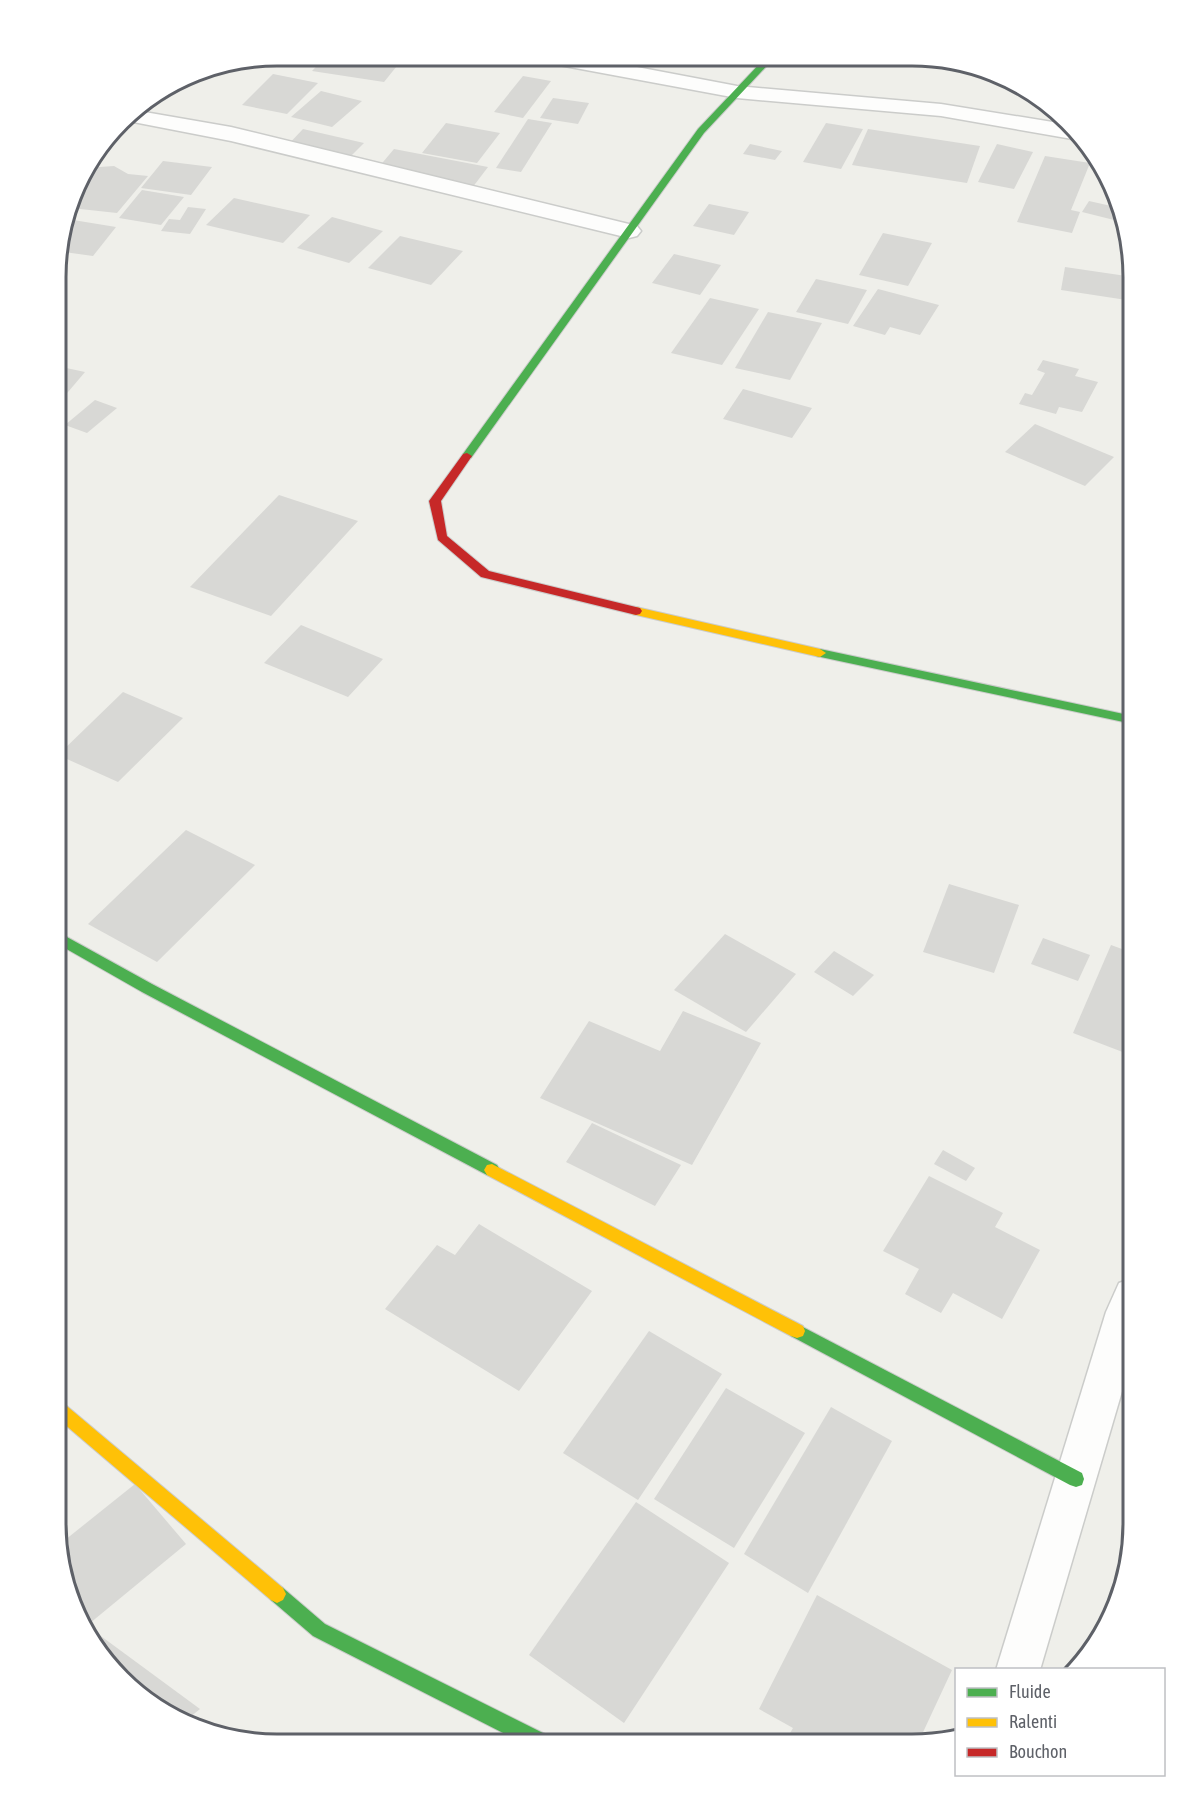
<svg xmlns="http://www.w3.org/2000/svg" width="1189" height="1800" viewBox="0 0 1189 1800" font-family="'Asap Condensed',sans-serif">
  <rect width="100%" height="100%" fill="#efefea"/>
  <g fill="#d8d8d5">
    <path d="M286,56H316L307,63L283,58Z"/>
    <path d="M326,56H405L384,82L312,71Z"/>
    <path d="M273,74L318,83L287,114L242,105Z"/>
    <path d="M523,76L551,81L523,118L494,112Z"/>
    <path d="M321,91L362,101L332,127L291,117Z"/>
    <path d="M553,98L589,103L578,124L540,118Z"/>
    <path d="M528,119L552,123L521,172L496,168Z"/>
    <path d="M446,123L500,133L477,163L422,153Z"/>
    <path d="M826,123L863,129L841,169L803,162Z"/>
    <path d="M303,129L364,143L347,160L286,147Z"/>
    <path d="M868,129L980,146L967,183L852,165Z"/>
    <path d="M750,144L782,151L775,160L743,154Z"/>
    <path d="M997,144L1033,152L1014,189L978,182Z"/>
    <path d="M394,149L488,167L469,192L373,174Z"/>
    <path d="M1045,156L1090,163L1071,210L1080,212L1072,233L1017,222Z"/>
    <path d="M163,161L212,167L191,195L141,188Z"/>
    <path d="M114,166L128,174L148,176L117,213L71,208L85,168Z"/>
    <path d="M142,190L184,197L161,225L119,218Z"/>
    <path d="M234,198L310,215L283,243L206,225Z"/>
    <path d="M1089,201L1120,208L1122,222L1082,212Z"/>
    <path d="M709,204L749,212L734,235L693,226Z"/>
    <path d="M188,207L206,209L190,234L161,231L169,219L180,220Z"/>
    <path d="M332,217L383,231L349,263L297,248Z"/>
    <path d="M67,219L116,227L93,256L57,251Z"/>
    <path d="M883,233L932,243L908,286L859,275Z"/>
    <path d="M400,236L463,251L431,285L368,268Z"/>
    <path d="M674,254L721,265L700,295L652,283Z"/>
    <path d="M1065,267L1133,277V301L1061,290Z"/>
    <path d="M816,279L867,290L848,324L796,312Z"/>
    <path d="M878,289L939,305L920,335L890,327L885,335L853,326Z"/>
    <path d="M710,298L759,309L722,365L671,353Z"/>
    <path d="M768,312L822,323L790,380L735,368Z"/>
    <path d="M1043,360L1079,369L1075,376L1098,382L1082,412L1059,407L1056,414L1019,404L1025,393L1032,395L1045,373L1037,370Z"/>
    <path d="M57,366L85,372L57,405Z"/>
    <path d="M743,389L812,408L792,438L723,419Z"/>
    <path d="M95,400L117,408L87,433L65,425Z"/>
    <path d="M1035,424L1114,457L1085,486L1005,452Z"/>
    <path d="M279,495L358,521L271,616L190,587Z"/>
    <path d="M301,625L383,659L348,697L264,663Z"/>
    <path d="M123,692L183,718L118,782L58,755Z"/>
    <path d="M186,830L255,865L157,962L88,924Z"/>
    <path d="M949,884L1019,905L994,973L923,952Z"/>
    <path d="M725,934L796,974L746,1032L674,990Z"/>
    <path d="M1043,938L1090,955L1078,981L1031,964Z"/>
    <path d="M1111,945L1133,953V1056L1073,1033Z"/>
    <path d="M834,951L874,975L853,996L814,972Z"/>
    <path d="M683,1011L761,1043L692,1165L540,1098L589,1021L660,1051Z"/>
    <path d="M592,1123L681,1165L655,1206L566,1162Z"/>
    <path d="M943,1150L975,1168L966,1181L934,1164Z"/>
    <path d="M929,1176L1003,1213L995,1227L1040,1250L1002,1319L953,1293L941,1313L905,1294L919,1269L883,1251Z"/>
    <path d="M479,1224L592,1291L519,1391L385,1309L437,1245L455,1255Z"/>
    <path d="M649,1331L722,1374L638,1500L563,1453Z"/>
    <path d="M726,1388L805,1433L734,1548L654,1499Z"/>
    <path d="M831,1407L892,1441L808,1593L744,1554Z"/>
    <path d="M135,1484L186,1544L84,1628L73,1608L60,1544Z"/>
    <path d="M636,1502L729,1563L624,1723L529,1655Z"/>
    <path d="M817,1595L952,1670L918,1743L793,1744L786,1740L793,1728L759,1709Z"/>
    <path d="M94,1631L200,1709L184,1722L143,1699L102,1658L89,1636Z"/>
  </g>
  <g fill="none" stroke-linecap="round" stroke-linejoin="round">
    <defs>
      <g id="street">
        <path d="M533,56H579L737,86L941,104L1071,125L1084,138L1078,140L941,116L737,98L543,62L536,60Z"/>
        <path d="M133,110L231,127L637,226L641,231L637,236L629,238L231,141L123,120Z"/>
        <path d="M1133,1278V1354L1040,1670H996L1106,1312L1119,1283Z"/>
      </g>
      <g id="fast">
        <path d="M766,57H775L704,133L471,458H463V454L698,129Z"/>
        <path d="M820,649L1133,716V724L816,656L814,653L816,650Z"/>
        <path d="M56,931L152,984L497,1165L500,1170L497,1175L492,1176L487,1175L142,992L56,943Z"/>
        <path d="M797,1324L1082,1473L1084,1479L1082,1485L1076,1487L1070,1485L791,1336L789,1331L791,1326Z"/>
        <path d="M277,1585L283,1588L325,1624L549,1736L551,1743H523L313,1636L271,1600L268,1594L271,1588Z"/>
      </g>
      <g id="slow">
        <path d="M636,607L820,649L826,653L820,657L632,614L630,611L632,608Z"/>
        <path d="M492,1164L803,1326L805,1331L803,1336L797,1338L791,1336L487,1175L484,1170L487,1165Z"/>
        <path d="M56,1399L62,1402L283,1588L286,1594L283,1600L277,1603L271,1600L56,1417Z"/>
      </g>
      <path id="jam" d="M467,453L472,456L441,501L447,536L489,571L640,608L642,611L640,614L636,615L481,577L438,540L429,501L463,454Z"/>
    </defs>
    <use href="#street" stroke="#cbccca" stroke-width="3"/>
    <use href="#fast" stroke="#cbcccb" stroke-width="2"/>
    <use href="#slow" stroke="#cbcccb" stroke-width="2"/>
    <use href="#jam" stroke="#cbcccb" stroke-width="2"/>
    <use href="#street" fill="#fdfdfc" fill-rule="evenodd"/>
    <use href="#fast" fill="#4caf50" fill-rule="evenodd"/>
    <use href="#slow" fill="#ffc107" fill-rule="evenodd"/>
    <use href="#jam" fill="#c62828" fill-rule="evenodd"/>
  </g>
  <path d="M0 0H1189V1800H0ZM277 66H912A211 211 0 0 1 1123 277V1523A211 211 0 0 1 912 1734H277A211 211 0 0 1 66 1523V277A211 211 0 0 1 277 66Z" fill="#fff" fill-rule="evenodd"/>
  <path fill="none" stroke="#5e6168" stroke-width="3" d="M277 66H912A211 211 0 0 1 1123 277V1523A211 211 0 0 1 912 1734H277A211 211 0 0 1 66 1523V277A211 211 0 0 1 277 66Z"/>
  <rect x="955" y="1668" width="210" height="108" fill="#ffffff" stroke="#bfc0c3" stroke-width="1.5"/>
  <rect x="967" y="1688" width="30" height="9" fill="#4caf50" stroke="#bfc0c3" stroke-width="1.5"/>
  <text x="1009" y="1698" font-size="18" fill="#5e6168">Fluide</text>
  <rect x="967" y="1718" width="30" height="9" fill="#ffc107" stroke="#bfc0c3" stroke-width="1.5"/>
  <text x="1009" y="1728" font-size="18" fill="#5e6168">Ralenti</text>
  <rect x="967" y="1748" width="30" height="9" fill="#c62828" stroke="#bfc0c3" stroke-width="1.5"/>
  <text x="1009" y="1758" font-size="18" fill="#5e6168">Bouchon</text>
</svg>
